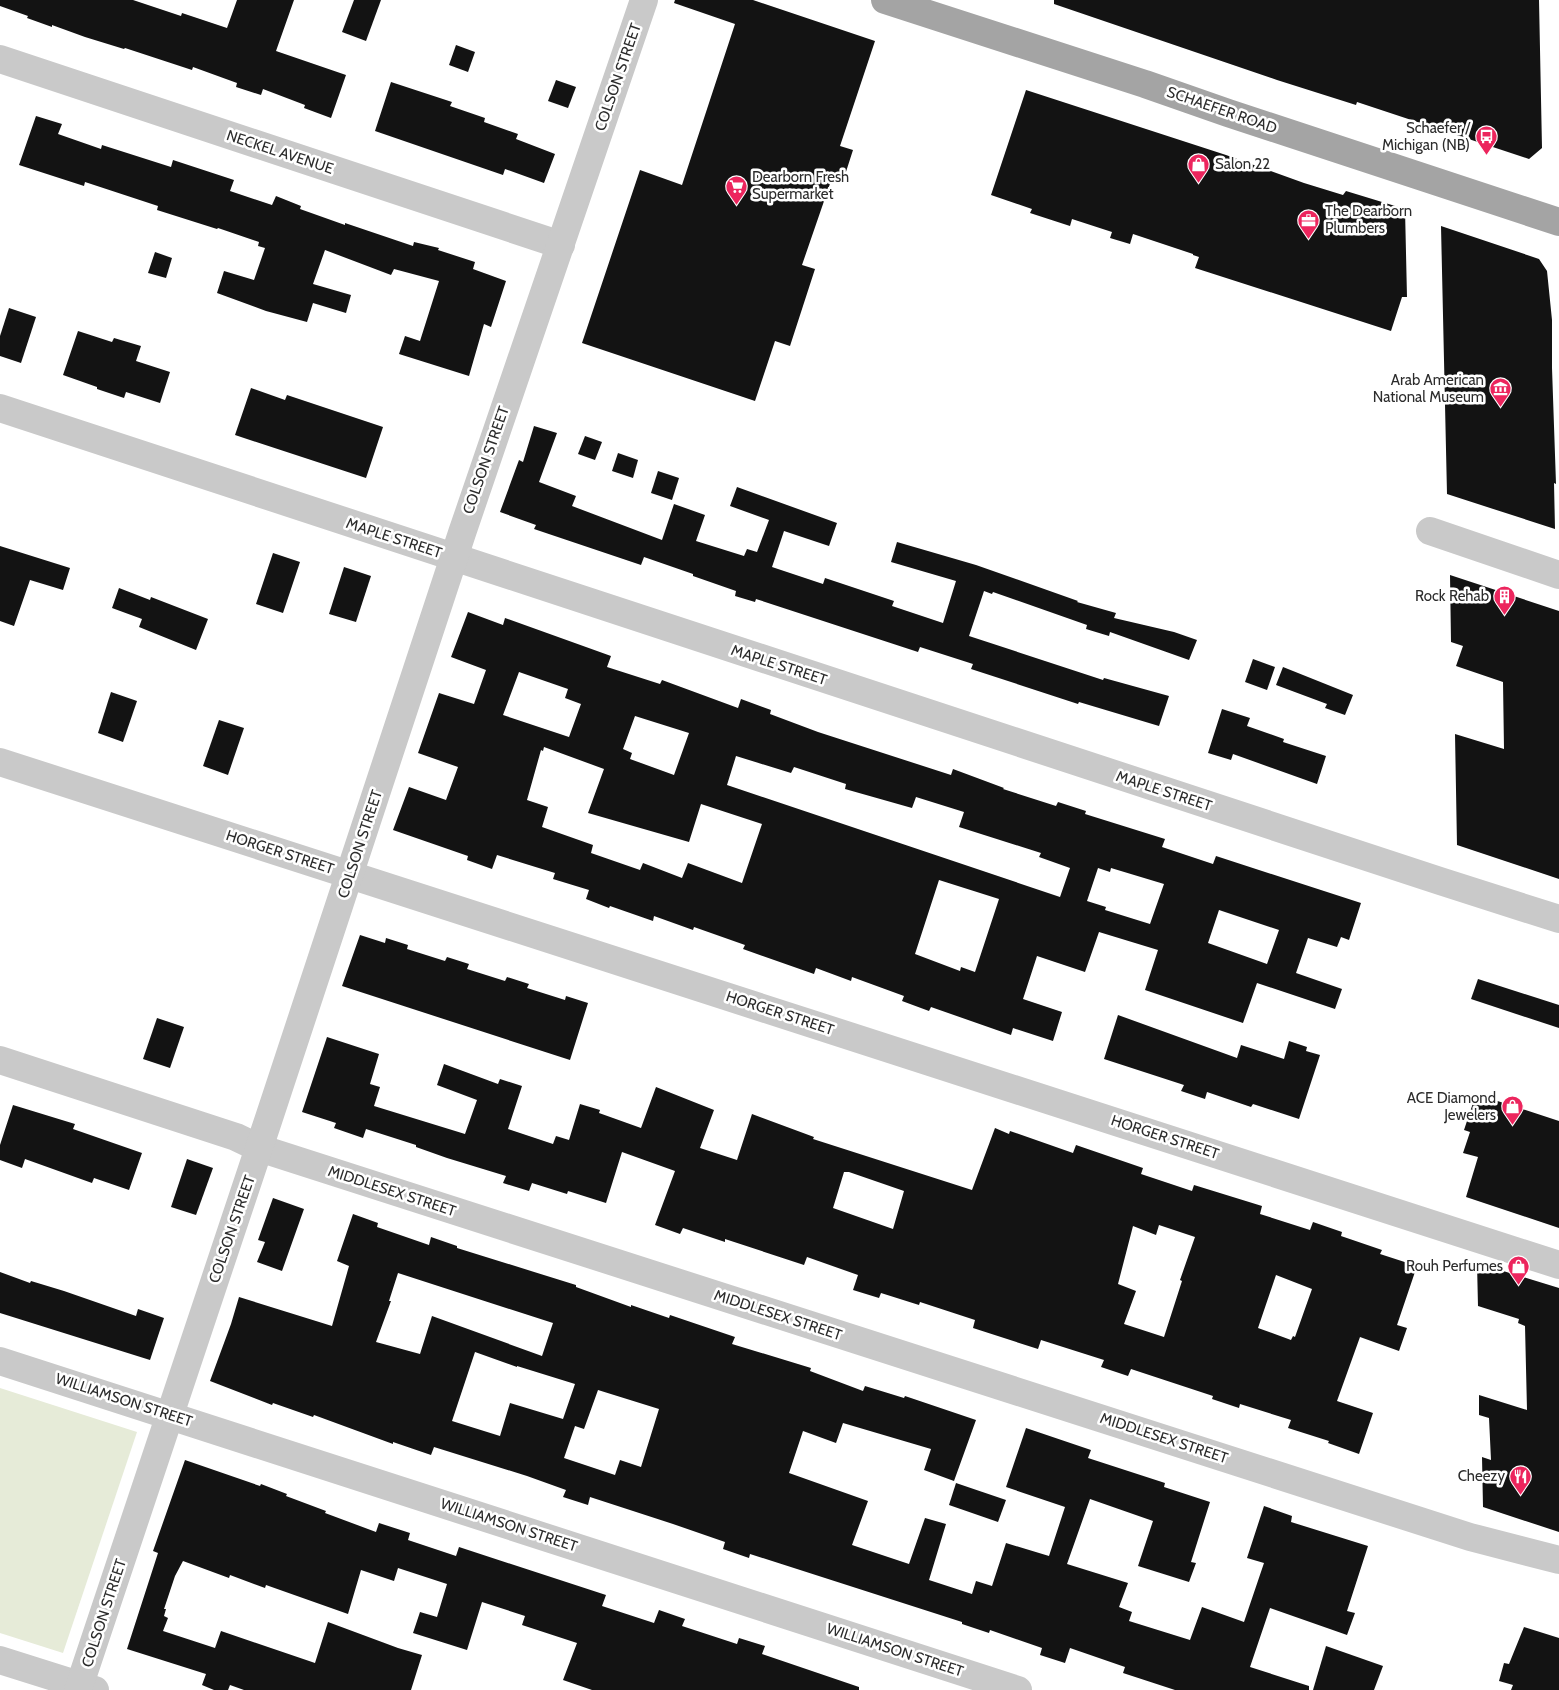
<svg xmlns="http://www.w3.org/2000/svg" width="1559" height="1690" viewBox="0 0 1559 1690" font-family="Cabin,sans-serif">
  <rect width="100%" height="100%" fill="#fff"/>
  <path fill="#e6ebd8" d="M0,1388L137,1432L63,1653L0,1633Z"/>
  <g fill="#131313" fill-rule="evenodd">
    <path d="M0,0H133L181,16L182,13L227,28L237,0H294L276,51L346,75L331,118L304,108L305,105L263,89L261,95L236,87L237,83L193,67L192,70L125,48L124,49L85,37L52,25V27L27,18L28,16L0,6Z"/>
    <path d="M354,0H381L366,41L342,32Z"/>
    <path d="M675,0H753L875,41L840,146L853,150L844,178L833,175L802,265L815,269L790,346L775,341L755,401L582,343L640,170L682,185L735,24L674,3Z"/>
    <path d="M1054,0H1539L1542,148L1529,159L1357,102L1356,105L1277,80L1054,4Z"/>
    <path d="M456,45L475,52L468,72L449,65Z"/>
    <path d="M556,80L576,87L568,108L548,101Z"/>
    <path d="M391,82L452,102L450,106L485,118L484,122L518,134L516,139L555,154L544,183L505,169L503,175L375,131Z"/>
    <path d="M1026,90L1226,155L1304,183L1343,195L1346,191L1405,209L1407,297H1402L1391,331L1195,268L1199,257L1193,255V254L1133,234L1130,244L1110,238L1112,232L1072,219L1070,226L1030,213L1032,209L991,195Z"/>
    <path d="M36,116L62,124L58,134L101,149L102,145L171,167L173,160L234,180L230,191L272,205L276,196L301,206L300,209L345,225V223L413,246L414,242L439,248L438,250L475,262L473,269L506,281L491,327L484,324L469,376L399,354L405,336L420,341L439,281L394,269L391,275L325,250L313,284L351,295L346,313L313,303L307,322L266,311L217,293L224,271L254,280L265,248L258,246L259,242L218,228L217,229L157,210L158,206L85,182L84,186L19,165Z"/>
    <path d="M1441,226L1539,259L1547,271L1552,320V368L1556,484L1554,483L1555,529L1447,494Z"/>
    <path d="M155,252L172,258L166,278L148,273Z"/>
    <path d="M9,308L36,317L21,363L0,356V336Z"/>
    <path d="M78,331L112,342L114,338L141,346L136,361L170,372L160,403L126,392L124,398L97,389V387L63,375Z"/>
    <path d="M251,388L285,400L287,395L383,427L366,478L235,435Z"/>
    <path d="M534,426L557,433L539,482L576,496L572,506L662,540L674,504L705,515L696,541L744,556L747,549L757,552L769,520L730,506L737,487L837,523L829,546L784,531L772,567L823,584L825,578L894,601L892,606L943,623L956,581L891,562L897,542L976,565L1078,601L1077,602L1116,613L1114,618L1174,632L1197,640L1189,660L1110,632L1109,636L1086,629L1087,625L993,592L992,594L984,591L969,636L1103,680L1104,678L1169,696L1159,726L1079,702L1078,704L971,669L973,664L920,647L918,652L756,599L755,602L735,596L736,591L693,576V574L644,557L641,565L534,529L536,525L500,512L519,460L523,462Z"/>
    <path d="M585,436L602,442L595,460L578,454Z"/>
    <path d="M618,453L638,460L633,478L612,471Z"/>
    <path d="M658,471L679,478L672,500L651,493Z"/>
    <path d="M0,546L70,568L63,590L30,580L14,626L0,621Z"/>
    <path d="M273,553L300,562L283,613L256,604Z"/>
    <path d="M344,567L371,576L356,622L329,614Z"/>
    <path d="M1450,575L1559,611V879L1457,845L1455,734L1504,749L1503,682L1456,666L1463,646L1451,642Z"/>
    <path d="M119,588L150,600L151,597L208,619L196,650L139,627L142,619L112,608Z"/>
    <path d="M468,612L503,625L505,618L611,656L607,667L660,684L662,680L738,708L741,699L771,710L770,714L818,732L951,775L953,769L1004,788L1003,789L1056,806L1058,802L1086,811L1085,814L1165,839L1162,847L1213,864L1216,856L1361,903L1349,940L1341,937L1337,947L1308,938L1296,973L1342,989L1335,1009L1257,983L1243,1023L1145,990L1158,950L1099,932L1085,972L1037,956L1023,999L1062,1012L1053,1041L1013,1028L1011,1035L931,1007L929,1011L902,1001L904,996L852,977L851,981L816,968L814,974L743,949L745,945L694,927L693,930L654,916L653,921L610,906L609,908L586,899L589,890L553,879L555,873L497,855L492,869L467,860L468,856L393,830L409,787L446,800L458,767L418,753L439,693L474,704L486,670L451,657ZM519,672L568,689L565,698L581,704L569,737L503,715ZM635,716L689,733L674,775L630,759L632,753L623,749ZM544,747L604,769L588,813L689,842L701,804L762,824L742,883L688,863L682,878L643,863L640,870L591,853L593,845L542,827L548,807L527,800L541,750L543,751ZM736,756L791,773L794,767L846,784L845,789L912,808L916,797L964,812L959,827L1041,853L1039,857L1070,868L1060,897L727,785ZM1098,868L1110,872L1111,868L1164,884L1150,924L1105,910L1106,907L1087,901ZM939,880L999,899L975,972L961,967L960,971L915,954ZM1219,910L1279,930L1267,964L1208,943Z"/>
    <path d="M1253,659L1275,667L1267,690L1245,682Z"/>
    <path d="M1283,667L1353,695L1345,715L1325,708L1327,704L1276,685Z"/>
    <path d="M111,692L137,701L123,742L98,733Z"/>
    <path d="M1222,709L1250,718L1247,726L1284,739L1283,742L1326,756L1317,784L1233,754L1231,760L1208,753Z"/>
    <path d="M219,720L244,728L228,775L203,766Z"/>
    <path d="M360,935L385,943L386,938L408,945L407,949L445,961L447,957L469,964L467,969L505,981L507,977L529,984L527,988L565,1000L566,996L588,1003L570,1060L342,986Z"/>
    <path d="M1478,979L1559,1005V1028L1471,999Z"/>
    <path d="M1118,1015L1237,1058L1241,1045L1284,1059L1289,1041L1307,1047L1306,1051L1320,1055L1299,1119L1253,1104L1251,1107L1207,1092L1205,1099L1181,1091L1184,1085L1104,1059Z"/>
    <path d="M157,1018L184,1027L170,1068L143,1059Z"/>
    <path d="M327,1037L379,1054L370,1084L380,1087L374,1106L465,1134L477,1100L437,1085L444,1064L498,1084L500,1079L522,1086L508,1129L553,1144L556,1136L569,1140L580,1104L600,1110L599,1113L641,1128L656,1087L714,1110L700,1148L737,1160L752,1114L814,1137L813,1139L972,1190L995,1128L1009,1134L1010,1131L1073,1153L1076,1145L1143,1168L1141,1174L1192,1191L1194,1185L1262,1206L1260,1214L1310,1230L1313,1222L1342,1232L1341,1236L1382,1250L1380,1254L1417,1266L1397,1325L1407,1328L1399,1351L1360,1337L1337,1401L1373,1413L1359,1454L1328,1443L1329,1441L1288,1428L1291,1420L1240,1404L1239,1408L1212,1399L1213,1396L1131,1369L1128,1376L1101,1367L1104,1360L1041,1340L1038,1349L973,1328L975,1320L920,1302L919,1305L881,1293L879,1298L853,1290L858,1275L807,1257L804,1265L725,1239V1242L683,1228L680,1234L655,1225L675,1171L622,1152L606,1203L568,1191L567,1194L532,1183L529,1191L503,1183L506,1176L447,1158L416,1147V1145L366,1129L363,1138L334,1128L336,1123L302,1112ZM844,1172H849L904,1191L893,1229L833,1208ZM1159,1225L1195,1237L1180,1280L1182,1281L1164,1337L1124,1324L1136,1291L1118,1284L1133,1226L1156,1235ZM1276,1275L1312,1289L1295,1337L1293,1336L1291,1340L1258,1328Z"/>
    <path d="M1476,1094L1559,1121V1228L1466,1197L1478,1157L1463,1153L1470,1132L1464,1130Z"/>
    <path d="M13,1105L75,1124L73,1129L142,1153L129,1190L94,1178L92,1183L25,1159L22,1168L0,1160V1145Z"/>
    <path d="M187,1159L213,1168L196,1215L171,1207Z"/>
    <path d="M273,1198L304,1209L282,1271L257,1262L265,1242L258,1240Z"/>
    <path d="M353,1214L378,1223L377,1227L429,1245L431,1237L457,1246V1248L576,1285V1287L631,1307V1305L669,1318L670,1315L735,1337L732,1344L811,1368L810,1371L863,1391L865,1386L904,1398L905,1396L976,1420L954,1481L924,1470L931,1449L843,1423L836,1443L803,1431L789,1473L868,1501L852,1545L909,1564L925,1518L946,1524L929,1580L972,1594L976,1581L992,1586L1006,1543L1049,1556L1065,1507L1006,1487L1026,1428L1091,1450L1088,1458L1165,1483L1164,1487L1210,1502L1191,1562L1196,1563L1189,1582L1138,1566L1153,1521L1090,1499L1067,1564L1128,1583L1119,1607L1132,1612L1129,1621L1190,1640L1202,1607L1244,1622L1264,1563L1247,1558L1264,1506L1292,1516L1291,1522L1368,1546L1347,1611L1355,1613L1347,1635L1270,1608L1250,1667L1309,1686V1690H1175L1123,1673L1125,1667L1070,1648L1065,1663L1040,1655L1042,1648L990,1630L989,1633L962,1624V1622L750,1554L749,1558L723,1549L725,1542L673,1524L590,1497L588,1505L563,1497L566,1490L527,1476L434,1447L431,1455L393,1442V1444L314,1415L313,1417L273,1403L272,1405L210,1381L231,1324L239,1297L332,1326L349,1266L337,1261ZM398,1273L553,1323L542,1356L432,1316L420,1354L376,1342L391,1301H389ZM475,1352L517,1367V1366L575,1384L563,1419L510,1403L500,1436L452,1421ZM598,1390L659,1409L641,1467L620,1460L615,1475L564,1458L575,1426L584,1429Z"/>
    <path d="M1477,1263L1559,1288V1532L1483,1507L1482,1457L1491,1460L1489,1418L1479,1415V1395L1527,1410L1525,1326L1518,1323L1519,1319L1478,1306Z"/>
    <path d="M0,1272L30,1283L31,1281L64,1291L136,1316L138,1309L164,1318L150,1360L0,1313Z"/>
    <path d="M185,1460L260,1486L261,1484L287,1494L286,1496L326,1511L325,1513L376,1532L379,1523L410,1533L408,1540L456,1556L459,1547L606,1595L602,1606L654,1623L659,1610L685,1619L682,1626L737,1644L739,1638L765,1646L762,1654L859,1687V1690H592L563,1680L577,1643L522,1625L525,1616L482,1602L467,1650L413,1633L420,1612L437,1617L447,1584L398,1568L394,1581L361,1570L348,1614L266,1585L265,1588L230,1575L229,1578L183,1561L175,1576L164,1609H166L164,1616L168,1618L163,1631L215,1648L221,1631L315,1663L328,1622L398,1648L422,1655L411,1690H244L230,1685L228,1690H214L202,1685L206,1674L127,1649L158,1553L153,1551Z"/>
    <path d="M956,1483L1006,1500L998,1522L949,1505Z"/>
    <path d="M1524,1627L1559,1638V1690H1511L1513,1685L1499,1681L1504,1663L1509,1664Z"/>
    <path d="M1326,1646L1383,1666L1374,1690H1313Z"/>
  </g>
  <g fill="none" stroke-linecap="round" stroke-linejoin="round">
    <g stroke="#c9c9c9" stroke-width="28">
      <path d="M0,59L561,245"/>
      <path d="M0,408L1440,881L1559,919"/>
      <path d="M1430,531L1559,575"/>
      <path d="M0,762L1559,1265"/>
      <path d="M0,1060L236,1137L259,1148L1470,1537L1559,1560"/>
      <path d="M0,1361L1018,1690"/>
      <path d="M0,1660L95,1690"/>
      <path d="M78,1690L267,1124L462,533L644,0"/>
    </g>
    <path stroke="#a4a4a4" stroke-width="28" d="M885,0L1145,84L1228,113L1559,222"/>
  </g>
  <defs>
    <symbol id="bus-pin" viewBox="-11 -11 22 30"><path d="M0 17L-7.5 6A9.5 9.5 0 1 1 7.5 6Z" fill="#ec255d" stroke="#fff"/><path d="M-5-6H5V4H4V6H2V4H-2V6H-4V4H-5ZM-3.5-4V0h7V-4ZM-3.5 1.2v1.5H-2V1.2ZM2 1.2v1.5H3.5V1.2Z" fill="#fff"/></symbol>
    <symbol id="shop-pin" viewBox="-11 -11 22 30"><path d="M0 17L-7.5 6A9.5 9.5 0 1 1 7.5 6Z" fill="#ec255d" stroke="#fff"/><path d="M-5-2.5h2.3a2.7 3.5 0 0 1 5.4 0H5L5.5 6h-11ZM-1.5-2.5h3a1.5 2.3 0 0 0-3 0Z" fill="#fff"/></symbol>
    <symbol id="supermarket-pin" viewBox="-11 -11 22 30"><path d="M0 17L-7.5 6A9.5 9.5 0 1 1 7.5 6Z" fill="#ec255d" stroke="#fff"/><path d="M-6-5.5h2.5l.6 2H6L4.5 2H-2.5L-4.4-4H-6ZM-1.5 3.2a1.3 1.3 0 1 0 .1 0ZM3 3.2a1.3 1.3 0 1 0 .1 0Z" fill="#fff"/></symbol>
    <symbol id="office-pin" viewBox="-11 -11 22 30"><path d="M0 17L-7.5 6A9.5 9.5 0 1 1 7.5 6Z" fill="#ec255d" stroke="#fff"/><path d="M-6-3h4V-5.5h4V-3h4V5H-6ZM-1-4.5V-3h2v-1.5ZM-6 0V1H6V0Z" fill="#fff"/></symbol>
    <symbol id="museum-pin" viewBox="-11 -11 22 30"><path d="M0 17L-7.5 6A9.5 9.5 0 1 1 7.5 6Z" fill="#ec255d" stroke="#fff"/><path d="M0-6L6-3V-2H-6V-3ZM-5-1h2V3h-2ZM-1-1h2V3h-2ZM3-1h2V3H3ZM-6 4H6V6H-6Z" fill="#fff"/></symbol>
    <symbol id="building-pin" viewBox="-11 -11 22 30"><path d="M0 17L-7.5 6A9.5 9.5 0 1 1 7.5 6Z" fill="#ec255d" stroke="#fff"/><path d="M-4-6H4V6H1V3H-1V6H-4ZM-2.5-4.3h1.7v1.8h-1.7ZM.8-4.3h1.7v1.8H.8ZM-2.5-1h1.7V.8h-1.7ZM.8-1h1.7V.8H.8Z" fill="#fff"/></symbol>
    <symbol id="restaurant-pin" viewBox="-11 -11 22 30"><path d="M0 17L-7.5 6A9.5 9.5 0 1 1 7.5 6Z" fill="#ec255d" stroke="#fff"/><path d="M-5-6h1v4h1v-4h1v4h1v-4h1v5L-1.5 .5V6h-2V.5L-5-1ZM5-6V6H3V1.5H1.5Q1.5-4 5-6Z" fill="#fff"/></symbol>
  </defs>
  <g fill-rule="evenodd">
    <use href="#bus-pin" x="1474" y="124" width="25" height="34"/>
    <use href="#shop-pin" x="1186" y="152" width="25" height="34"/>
    <use href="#supermarket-pin" x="724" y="174" width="25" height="34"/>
    <use href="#office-pin" x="1296" y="208" width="25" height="34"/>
    <use href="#museum-pin" x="1488" y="376" width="25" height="34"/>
    <use href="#building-pin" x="1492" y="584" width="25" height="34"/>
    <use href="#shop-pin" x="1500" y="1094" width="25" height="34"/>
    <use href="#shop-pin" x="1506" y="1254" width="25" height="34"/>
    <use href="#restaurant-pin" x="1508" y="1464" width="25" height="34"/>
  </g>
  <g text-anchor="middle" stroke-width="5" stroke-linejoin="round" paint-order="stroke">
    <g font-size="15" fill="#2c2c2c" stroke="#fff">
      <text transform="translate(618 77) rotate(-71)" y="5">COLSON STREET</text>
      <text transform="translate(1222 110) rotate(19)" y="5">SCHAEFER ROAD</text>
      <text transform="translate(280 152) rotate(18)" y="5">NECKEL AVENUE</text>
      <text transform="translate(486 460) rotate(-71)" y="5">COLSON STREET</text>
      <text transform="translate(394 538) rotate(18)" y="5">MAPLE STREET</text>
      <text transform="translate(779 665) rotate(18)" y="5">MAPLE STREET</text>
      <text transform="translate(1164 791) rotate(18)" y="5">MAPLE STREET</text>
      <text transform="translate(360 844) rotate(-72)" y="5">COLSON STREET</text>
      <text transform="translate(280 852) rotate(18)" y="5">HORGER STREET</text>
      <text transform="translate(780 1013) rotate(18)" y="5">HORGER STREET</text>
      <text transform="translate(1165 1137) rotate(18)" y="5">HORGER STREET</text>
      <text transform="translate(392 1191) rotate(18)" y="5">MIDDLESEX STREET</text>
      <text transform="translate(232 1229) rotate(-71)" y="5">COLSON STREET</text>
      <text transform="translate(778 1315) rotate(18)" y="5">MIDDLESEX STREET</text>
      <text transform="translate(124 1400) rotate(18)" y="5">WILLIAMSON STREET</text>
      <text transform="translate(1164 1438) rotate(18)" y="5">MIDDLESEX STREET</text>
      <text transform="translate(509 1525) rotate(18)" y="5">WILLIAMSON STREET</text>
      <text transform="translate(104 1613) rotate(-72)" y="5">COLSON STREET</text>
      <text transform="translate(895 1650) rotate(18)" y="5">WILLIAMSON STREET</text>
    </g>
    <g font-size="15" fill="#2c2c2c" stroke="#fff" text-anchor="end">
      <text x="1470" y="133">Schaefer /<tspan x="1470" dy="17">Michigan (NB)</tspan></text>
      <text x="1215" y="169" text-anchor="start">Salon 22</text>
      <text x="752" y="182" text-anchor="start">Dearborn Fresh<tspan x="752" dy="17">Supermarket</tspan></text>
      <text x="1325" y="216" text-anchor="start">The Dearborn<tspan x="1325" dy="17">Plumbers</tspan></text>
      <text x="1484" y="385">Arab American<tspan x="1484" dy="17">National Museum</tspan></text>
      <text x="1489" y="601">Rock Rehab</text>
      <text x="1496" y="1103">ACE Diamond<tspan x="1496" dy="17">Jewelers</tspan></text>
      <text x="1503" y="1271">Rouh Perfumes</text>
      <text x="1505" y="1481">Cheezy</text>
    </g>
  </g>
</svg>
